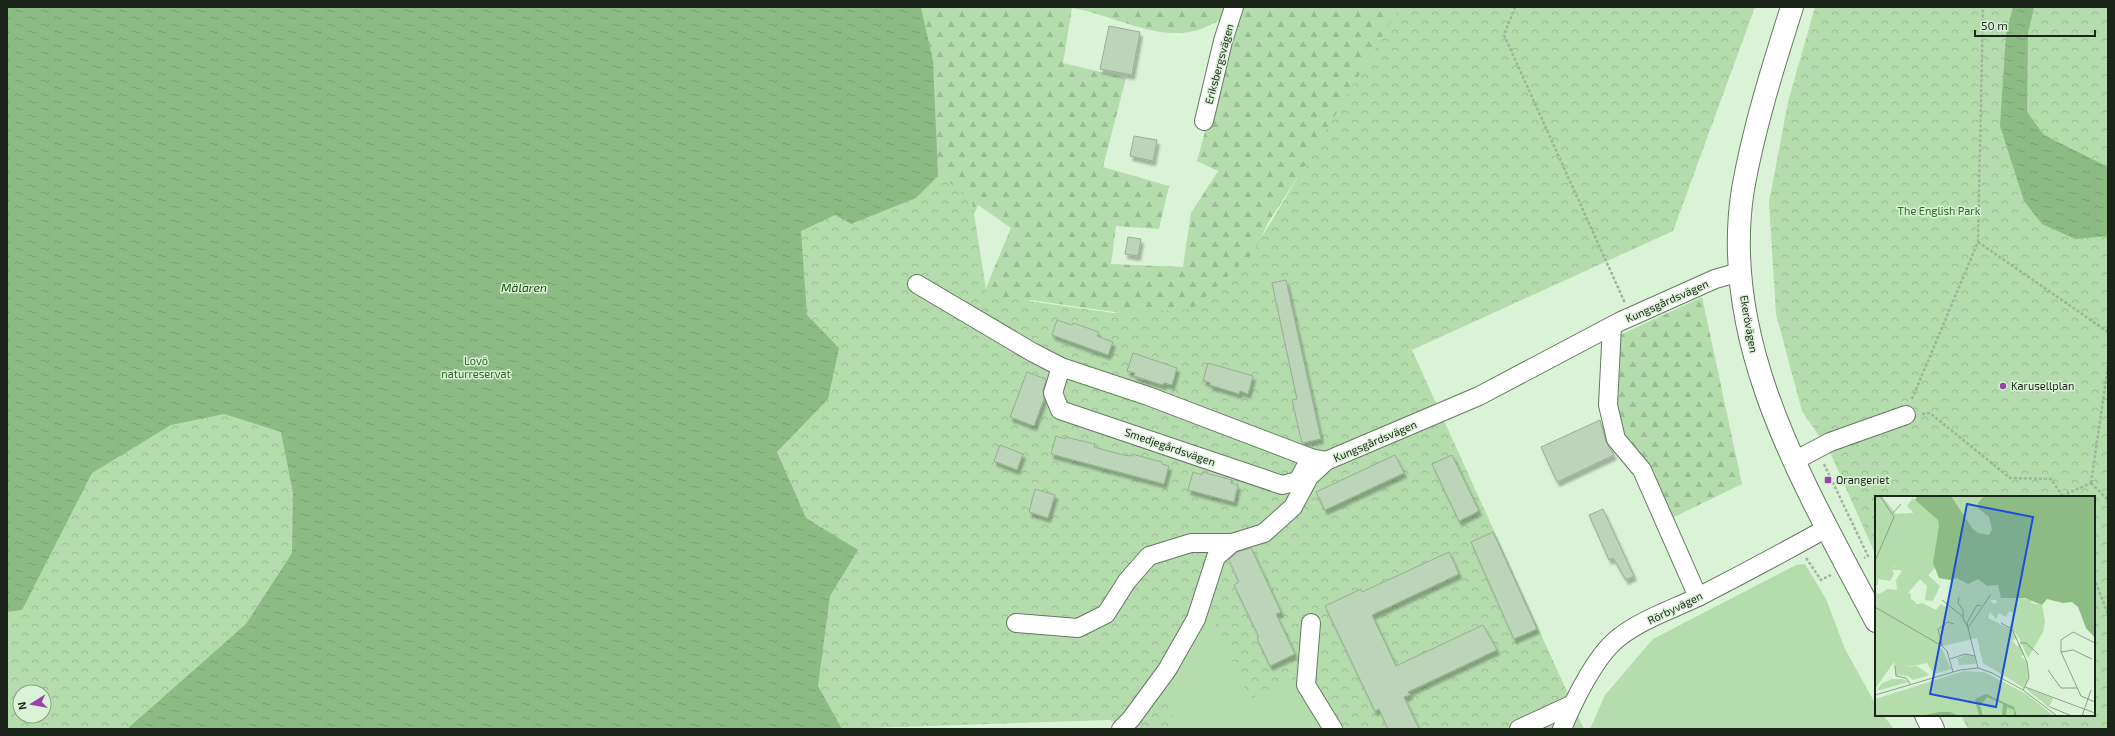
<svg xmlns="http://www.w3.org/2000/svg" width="2115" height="736" viewBox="0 0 2115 736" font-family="'Exo 2',sans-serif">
  <defs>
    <pattern id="forest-firs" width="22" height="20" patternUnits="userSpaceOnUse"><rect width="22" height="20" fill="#b4dcad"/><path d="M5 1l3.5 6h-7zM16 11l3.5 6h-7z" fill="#9abd94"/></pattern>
    <pattern id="park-crowns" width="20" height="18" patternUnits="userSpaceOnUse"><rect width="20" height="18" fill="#b4dcad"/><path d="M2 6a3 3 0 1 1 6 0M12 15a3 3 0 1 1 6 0" fill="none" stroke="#9abd94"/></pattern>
    <pattern id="water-ripples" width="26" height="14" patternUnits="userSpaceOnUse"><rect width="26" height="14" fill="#8cbc83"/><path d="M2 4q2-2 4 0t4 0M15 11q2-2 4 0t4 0" fill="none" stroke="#78a171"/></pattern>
    <filter id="shadow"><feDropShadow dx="2.5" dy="4.5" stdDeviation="1" flood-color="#0004"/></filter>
  </defs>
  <rect width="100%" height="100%" fill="#daf3d6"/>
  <g fill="url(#forest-firs)">
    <path d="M921,7H1230C1224,19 1221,20 1208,26C1164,47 1116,15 1072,8L1063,63L1126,78L1103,167L1169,186L1159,229L1116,226L1111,264L1183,267L1191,213L1218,171L1197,161L1236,17L1243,7H1408L1266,226L1234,313L1157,318L1030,300L1011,333L980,313L988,283L1011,228L978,205L958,253L916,198L933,60Z"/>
    <path d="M1702,297L1742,484L1672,518L1644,461L1617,425L1616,337Z"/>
  </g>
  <g fill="url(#park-crowns)" fill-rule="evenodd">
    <path d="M7,7L928,135L949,182L972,201L987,295L1113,313L1192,309L1251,255L1400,7H1755L1673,231L1412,350L1584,729H1139L1109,720L839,729H7ZM20,692H44V716H20Z"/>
    <path d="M1815,7H2108V729H1968L1961,715H2094V497H1876V556L1830,452L1802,411L1776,314L1769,202L1788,102Z"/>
  </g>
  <g fill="#b4dcad">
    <path d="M1805,564L1826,599L1845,649L1876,705V715H1883L1894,729H1590L1605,695L1653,639L1796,565Z"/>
    <path d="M1210,612L1250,699L1299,677L1320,729H1176L1165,688Z"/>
  </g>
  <g fill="url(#water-ripples)">
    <path d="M7,7H921L933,60L938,176L916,198L851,224L835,215L801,231L807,315L839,348L828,399L777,452L806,518L858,550L830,596L818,686L842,729H127L246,624L292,553L293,493L281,432L224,414L171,425L92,473L22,610L7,612Z"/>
    <path d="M2013,7H2034L2028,33L2027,112L2044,135L2108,167V236L2075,239L2042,224L2024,201L2000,126L2006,34Z"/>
  </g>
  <g fill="#bcd5b8" stroke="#98af93" filter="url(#shadow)">
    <path d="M1109,26L1140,32L1132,75L1100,69Z"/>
    <path d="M1134,136L1157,140L1153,161L1130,156Z"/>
    <path d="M1128,237L1141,239L1138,256L1125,254Z"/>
    <path d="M1286,280L1321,439L1302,443L1292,400L1297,399L1272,283Z"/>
    <path d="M1057,320L1072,325L1073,323L1099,332L1097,336L1113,342L1108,355L1052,335Z"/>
    <path d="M1133,353L1177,368L1172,385L1164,383L1163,385L1134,376L1135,373L1127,371Z"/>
    <path d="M1208,363L1253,376L1248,394L1240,391L1239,394L1210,385V383L1203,380Z"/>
    <path d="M1027,372L1046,379L1043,390L1044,399L1034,426L1010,417Z"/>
    <path d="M1600,420L1606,442L1614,455L1557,482L1541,447Z"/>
    <path d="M1056,436L1065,439V437L1095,444L1094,447L1123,455L1132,456V454L1162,462V464L1169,466L1164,484L1051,454Z"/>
    <path d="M1000,445L1023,454L1017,470L994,461Z"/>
    <path d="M1395,455L1404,473L1325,510L1316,492Z"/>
    <path d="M1452,455L1479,511L1459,521L1432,464Z"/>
    <path d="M1193,472L1202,475V472L1232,480L1231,483L1238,485L1234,502L1188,490Z"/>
    <path d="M1035,489L1055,495L1048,518L1029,512Z"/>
    <path d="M1603,509L1634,576L1626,580L1613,558L1609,560L1589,515Z"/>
    <path d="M1493,532L1537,629L1514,639L1471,542Z"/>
    <path d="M1251,548L1281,612L1276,614L1295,654L1270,666L1257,638L1259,637L1234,585L1239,582L1229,560L1237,552Z"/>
    <path d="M1449,552L1459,574L1372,615L1396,666L1483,625L1497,650L1408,692L1410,695L1404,697L1419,729H1388L1379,709L1375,711L1325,606L1361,589L1362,592Z"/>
  </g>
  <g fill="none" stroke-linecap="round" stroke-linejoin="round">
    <defs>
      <g id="minor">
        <path d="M1204,121L1223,41L1234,7"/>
        <path d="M917,284L1032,352L1061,367L1148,396L1311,458L1326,461"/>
        <path d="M1612,326L1608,405L1616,439L1642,470L1698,597"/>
        <path d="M1061,367L1053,393L1060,410L1282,485L1298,481L1306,466"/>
        <path d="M1794,461L1830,442L1906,415"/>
        <path d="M1016,623L1078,628L1106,614L1127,581L1149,556L1191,543H1232"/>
        <path d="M1311,623L1306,685L1333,729"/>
        <path d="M1121,729L1131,719L1167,670L1196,619L1216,557L1232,543L1264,533L1293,507L1309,477L1326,461L1479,396L1619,322L1715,279L1740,272"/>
        <path d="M1519,729L1573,704"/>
        <path d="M1562,729C1573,702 1595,657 1617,639C1640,620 1671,610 1698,597C1741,575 1784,552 1827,528"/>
      </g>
      <g id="major">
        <path d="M1792,7C1773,67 1754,127 1743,189C1718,345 1807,489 1876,621"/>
        <path d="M1926,715L1933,729"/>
      </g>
    </defs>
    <use href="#minor" stroke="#647a60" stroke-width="20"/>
    <use href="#major" stroke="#647a60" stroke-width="24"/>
    <g stroke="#a0b49d" stroke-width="2.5" stroke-dasharray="3 2" stroke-linecap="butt">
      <path d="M1515,7L1504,35L1625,303"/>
      <path d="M1978,242L2108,332"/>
      <path d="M1912,399L1978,242L1983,7"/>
      <path d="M1922,414L1930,413L2010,478L2051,479L2063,497"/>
      <path d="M1824,464L1868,556L1864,558"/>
      <path d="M2091,483L2108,366"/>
      <path d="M2091,483L2108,500"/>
      <path d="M2062,496L2091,483"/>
      <path d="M1806,558L1821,580L1831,575"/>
      <path d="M2094,578L2108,614"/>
    </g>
    <use href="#minor" stroke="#fff" stroke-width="18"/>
    <use href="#major" stroke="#fff" stroke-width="22"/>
  </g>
  <g fill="#9b42ae" stroke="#daf3d6" stroke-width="1.5">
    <circle cx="2003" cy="386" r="4"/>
    <rect x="1824" y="476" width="8" height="8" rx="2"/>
  </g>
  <g text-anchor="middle" stroke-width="3" stroke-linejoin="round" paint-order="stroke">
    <g font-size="11" fill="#1b2419" stroke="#daf3d6">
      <text transform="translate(1219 64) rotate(-75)" y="4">Eriksbergsvägen</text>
      <text transform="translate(1667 301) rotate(-24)" y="4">Kungsgårdsvägen</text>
      <text transform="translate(1749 324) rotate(80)" y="4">Ekerövägen</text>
      <text transform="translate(1375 441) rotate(-23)" y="4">Kungsgårdsvägen</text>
      <text transform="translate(1170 447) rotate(19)" y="4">Smedjegårdsvägen</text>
      <text transform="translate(1675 608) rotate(-26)" y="4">Rörbyvägen</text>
    </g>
    <g font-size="11" fill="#2a681d" stroke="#daf3d6">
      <text x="1939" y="215">The English Park</text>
      <text x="476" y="365">Lovö<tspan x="476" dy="13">naturreservat</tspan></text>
    </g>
    <g font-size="11" fill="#1b2419" stroke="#daf3d6" text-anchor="start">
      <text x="2011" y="390">Karusellplan</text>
      <text x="1836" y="484">Orangeriet</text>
    </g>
    <g font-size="12" font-style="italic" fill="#1a4910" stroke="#daf3d6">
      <text x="524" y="292">Mälaren</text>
    </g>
  </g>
  <g transform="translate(1875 496)">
    <rect width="220" height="220" fill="#daf3d6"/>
    <path d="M17,183H28L34,186L1,195L6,188ZM150,192L178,202L174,212L165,204Z" fill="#b4dcad"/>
    <path d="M38,2L63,24L60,72L53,79L65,90L58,105L50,104L52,90L45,83L33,97L22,94L21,84L27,75L24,74H17L19,78L15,85L3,83V88L0,90V70L25,71L38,16L32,10ZM124,98L156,104V107L167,109L170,125L168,136L153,162L144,142L135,130L138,117L134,115L131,121L124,117L121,123L115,116L113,122L137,134L142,142L137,145L142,150L145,148L149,159L146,160L108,126L113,108L110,106L112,103L120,108L122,105L118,102ZM0,140L26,156L32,171L42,170L55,179L38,184L33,180L21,179L19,166L0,193ZM91,159L99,160L101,168L84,169L82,162Z" fill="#b4dcad"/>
    <path d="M0,0H7L21,18L52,16L56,11L54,0H220L200,101L129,102L114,105L109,122L113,129L152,166L153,183L149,192L108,167L102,142L0,166V96L4,98L13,93L23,94V80L32,75L18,70L13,75L5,76L0,71ZM63,69L78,80L74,108L72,112L66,108L61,114L47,107L41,109L35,102L36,98L29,95L48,74ZM89,175L109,176L117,180L151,198L179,220H0V203Z" fill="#b4dcad" fill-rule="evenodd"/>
    <path d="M15,94L36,100L29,127L13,117ZM37,103L42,108L62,114L66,109L82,119L73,121L74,126L61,128L62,132L56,134L40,124L31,127ZM48,131L56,135L63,134L65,146L46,136ZM43,138L67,153L76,173L59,178L52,167L32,171L26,156Z" fill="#b4dcad"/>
    <path d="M42,0H76L97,32L103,37L114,39L117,34L114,21L103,12V7L109,0H220V142L211,132L203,111L197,106L188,107L172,103L167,109L150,102H126L123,89L112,90L103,83L93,88L82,82L75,84L64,82L58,67L64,30L63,24L40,4ZM111,198L139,211L142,220H139V214L132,211L131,220H127L128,208L112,201L105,210L108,220H104L100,203ZM65,216H75L84,220H45Z" fill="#8cbc83"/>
    <path fill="none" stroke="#8ea08a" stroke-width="1" d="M18,17L26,8M0,65L19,21L5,0M84,101L83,107L88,114V121M67,104L87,120L93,132L103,172M0,111L67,150L72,155L78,176M126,127L137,133L152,166L154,182L148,194M93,130L92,127L102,109L106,110M93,132L116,98M145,147H151L164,159M220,147L198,136L186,144V156L206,200L220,206M67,149L63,133L73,126L79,128M186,156L198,154L217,163M75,163L90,158L100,160M20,170L21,180L31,182L36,189M173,174L186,192H202M150,191L220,217M0,199L85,174L103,172L117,177L148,194L182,220M175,211L197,220M207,220L216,194"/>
    <path fill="#1d4ed8" fill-opacity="0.15" stroke="#1d4ed8" stroke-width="2" d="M92,8L158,21L121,211L55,198Z"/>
    <rect width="220" height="220" fill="none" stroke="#1b2419" stroke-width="2"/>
  </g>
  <rect width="2115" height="736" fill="none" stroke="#1b2419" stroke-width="16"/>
  <g transform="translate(32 704) rotate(259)"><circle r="19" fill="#daf3d6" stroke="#8ea08a"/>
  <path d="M0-3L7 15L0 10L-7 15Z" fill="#9b42ae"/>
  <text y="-6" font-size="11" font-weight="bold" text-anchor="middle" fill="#1b2419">N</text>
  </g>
  <path d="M1975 30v6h120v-6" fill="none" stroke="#1b2419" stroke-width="2"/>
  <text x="1981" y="30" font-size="12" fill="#1b2419" stroke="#daf3d6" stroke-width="3" paint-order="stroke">50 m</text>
</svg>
